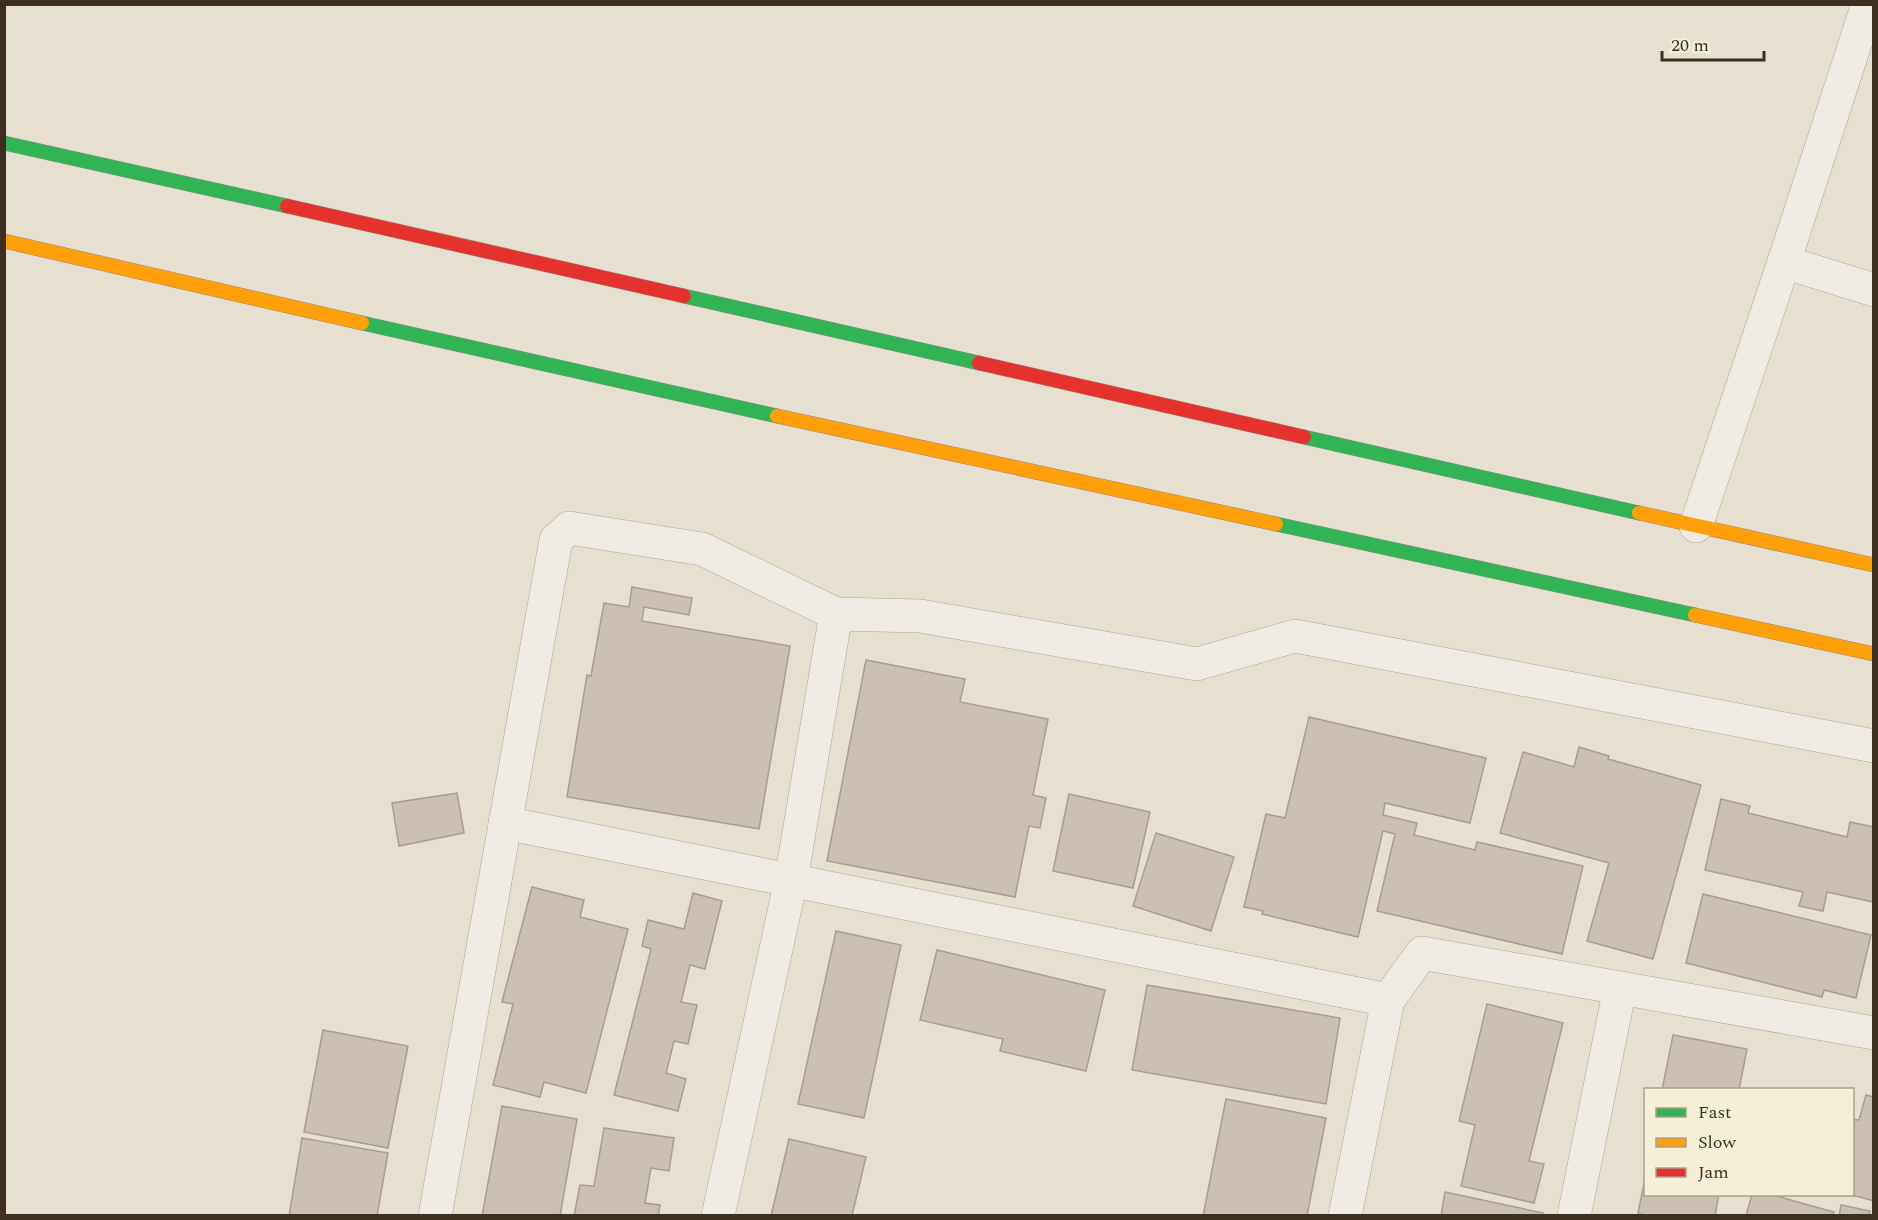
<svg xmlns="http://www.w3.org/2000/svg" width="1878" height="1220" viewBox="0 0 1878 1220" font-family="Spectral,serif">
  <rect width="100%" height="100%" fill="#e7e0d1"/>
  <g fill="#cbbfb2" stroke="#a89c90" stroke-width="1.5">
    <path d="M632,587L692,598L689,615L644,607L642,621L790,646L759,829L567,797L587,675L591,676L604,603L629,607Z"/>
    <path d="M866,660L965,679L960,702L1048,719L1033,795L1046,798L1040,828L1029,826L1015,897L827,861Z"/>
    <path d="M1309,717L1486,758L1470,823L1385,803L1383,815L1417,823L1414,835L1475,850L1477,842L1583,866L1562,954L1377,911L1395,834L1383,831L1358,937L1262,914L1263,911L1244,907L1266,814L1285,818Z"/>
    <path d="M1579,747L1609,756L1608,759L1701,785L1653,959L1587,941L1609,863L1500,833L1523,752L1574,767Z"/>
    <path d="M457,793L464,833L399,846L392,803Z"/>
    <path d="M1069,794L1150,812L1133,888L1053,871Z"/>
    <path d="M1721,799L1750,806L1748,813L1847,837L1850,822L1874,827L1873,902L1827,892L1823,911L1799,906L1803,892L1705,870Z"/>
    <path d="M1156,833L1234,857L1211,931L1133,906Z"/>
    <path d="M532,887L584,900L580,917L628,929L586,1093L544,1082L540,1097L493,1085L513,1004L502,1002Z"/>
    <path d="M693,893L722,901L705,969L690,965L681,1002L697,1005L688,1044L674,1041L666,1073L686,1079L678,1111L614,1095L651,949L642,946L648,920L684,929Z"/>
    <path d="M1703,894L1871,935L1856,998L1824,990L1822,997L1686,963Z"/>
    <path d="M836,931L901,945L864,1118L798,1104Z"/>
    <path d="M937,950L1105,990L1086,1071L1000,1051L1003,1039L920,1020Z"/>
    <path d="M1147,985L1340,1018L1326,1104L1132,1070Z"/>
    <path d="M1487,1004L1563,1023L1529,1161L1544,1164L1534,1203L1461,1186L1475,1125L1459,1121Z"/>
    <path d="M323,1030L408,1046L388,1148L304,1132Z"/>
    <path d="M1673,1035L1747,1049L1739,1090H1662Z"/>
    <path d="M1866,1095L1874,1097V1201L1849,1194H1852V1119L1859,1120Z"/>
    <path d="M1226,1099L1326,1118L1307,1216H1203Z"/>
    <path d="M502,1106L577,1119L560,1216H482Z"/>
    <path d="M604,1128L674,1138L669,1171L651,1168L645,1203L660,1205L658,1216H574L580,1185L594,1186Z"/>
    <path d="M302,1138L388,1153L377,1216H289Z"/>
    <path d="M789,1139L866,1157L852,1216H771Z"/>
    <path d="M1646,1174V1194H1719L1715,1216H1648L1638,1213Z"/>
    <path d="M1445,1192L1543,1213L1542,1216H1441Z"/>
    <path d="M1752,1194H1769L1834,1212L1833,1216H1746Z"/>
    <path d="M1841,1205L1870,1211L1869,1216H1839Z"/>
  </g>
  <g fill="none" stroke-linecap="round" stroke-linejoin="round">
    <defs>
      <g id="street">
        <path d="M1868,4L1784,262L1874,290"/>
        <path d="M1696,526L1784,262"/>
        <path d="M505,823L1388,1000"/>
        <path d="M435,1216L556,540L569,528L702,549L836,614L920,616L1197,664L1295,636L1874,746"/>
        <path d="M718,1216L791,880L836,614"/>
        <path d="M1345,1216L1388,1000L1422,953L1874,1033"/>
        <path d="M1574,1216L1620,988"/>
      </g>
      <g id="fast">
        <path d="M4,143L287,206"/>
        <path d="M684,296L979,363"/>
        <path d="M362,323L777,416"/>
        <path d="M1304,437L1639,513"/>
        <path d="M1276,524L1695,615"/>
      </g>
      <g id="slow">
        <path d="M4,241L362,323"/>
        <path d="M777,416L1276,524"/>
        <path d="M1639,513L1874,565"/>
        <path d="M1695,615L1874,654"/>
      </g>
      <g id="jam">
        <path d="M287,206L684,296"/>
        <path d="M979,363L1304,437"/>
      </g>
    </defs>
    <use href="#street" stroke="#ada599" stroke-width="34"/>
    <use href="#fast" stroke="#928b80" stroke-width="15"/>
    <use href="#slow" stroke="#928b80" stroke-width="15"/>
    <use href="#jam" stroke="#928b80" stroke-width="15"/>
    <use href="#street" stroke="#efebe3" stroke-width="33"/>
    <use href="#fast" stroke="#30b455" stroke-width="14"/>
    <use href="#slow" stroke="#ff9f0a" stroke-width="14"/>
    <use href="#jam" stroke="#e5322d" stroke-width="14"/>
  </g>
  <rect width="1878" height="1220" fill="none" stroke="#3d2e20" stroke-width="12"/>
  <rect x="1644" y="1088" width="210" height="108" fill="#f7eed8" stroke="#ada18e" stroke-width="1.5"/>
  <rect x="1656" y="1108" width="30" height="9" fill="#30b455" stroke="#ada18e" stroke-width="1.5"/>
  <text x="1698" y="1118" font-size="18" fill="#3d2e20">Fast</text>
  <rect x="1656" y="1138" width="30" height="9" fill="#ff9f0a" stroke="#ada18e" stroke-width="1.5"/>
  <text x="1698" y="1148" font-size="18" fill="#3d2e20">Slow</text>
  <rect x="1656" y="1168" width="30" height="9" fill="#e5322d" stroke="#ada18e" stroke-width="1.5"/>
  <text x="1698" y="1178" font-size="18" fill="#3d2e20">Jam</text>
  <path d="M1662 51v9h102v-9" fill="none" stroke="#3d2e20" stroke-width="3"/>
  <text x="1671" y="51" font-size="18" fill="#3d2e20" stroke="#f7eed8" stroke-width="4.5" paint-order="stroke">20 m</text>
</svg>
